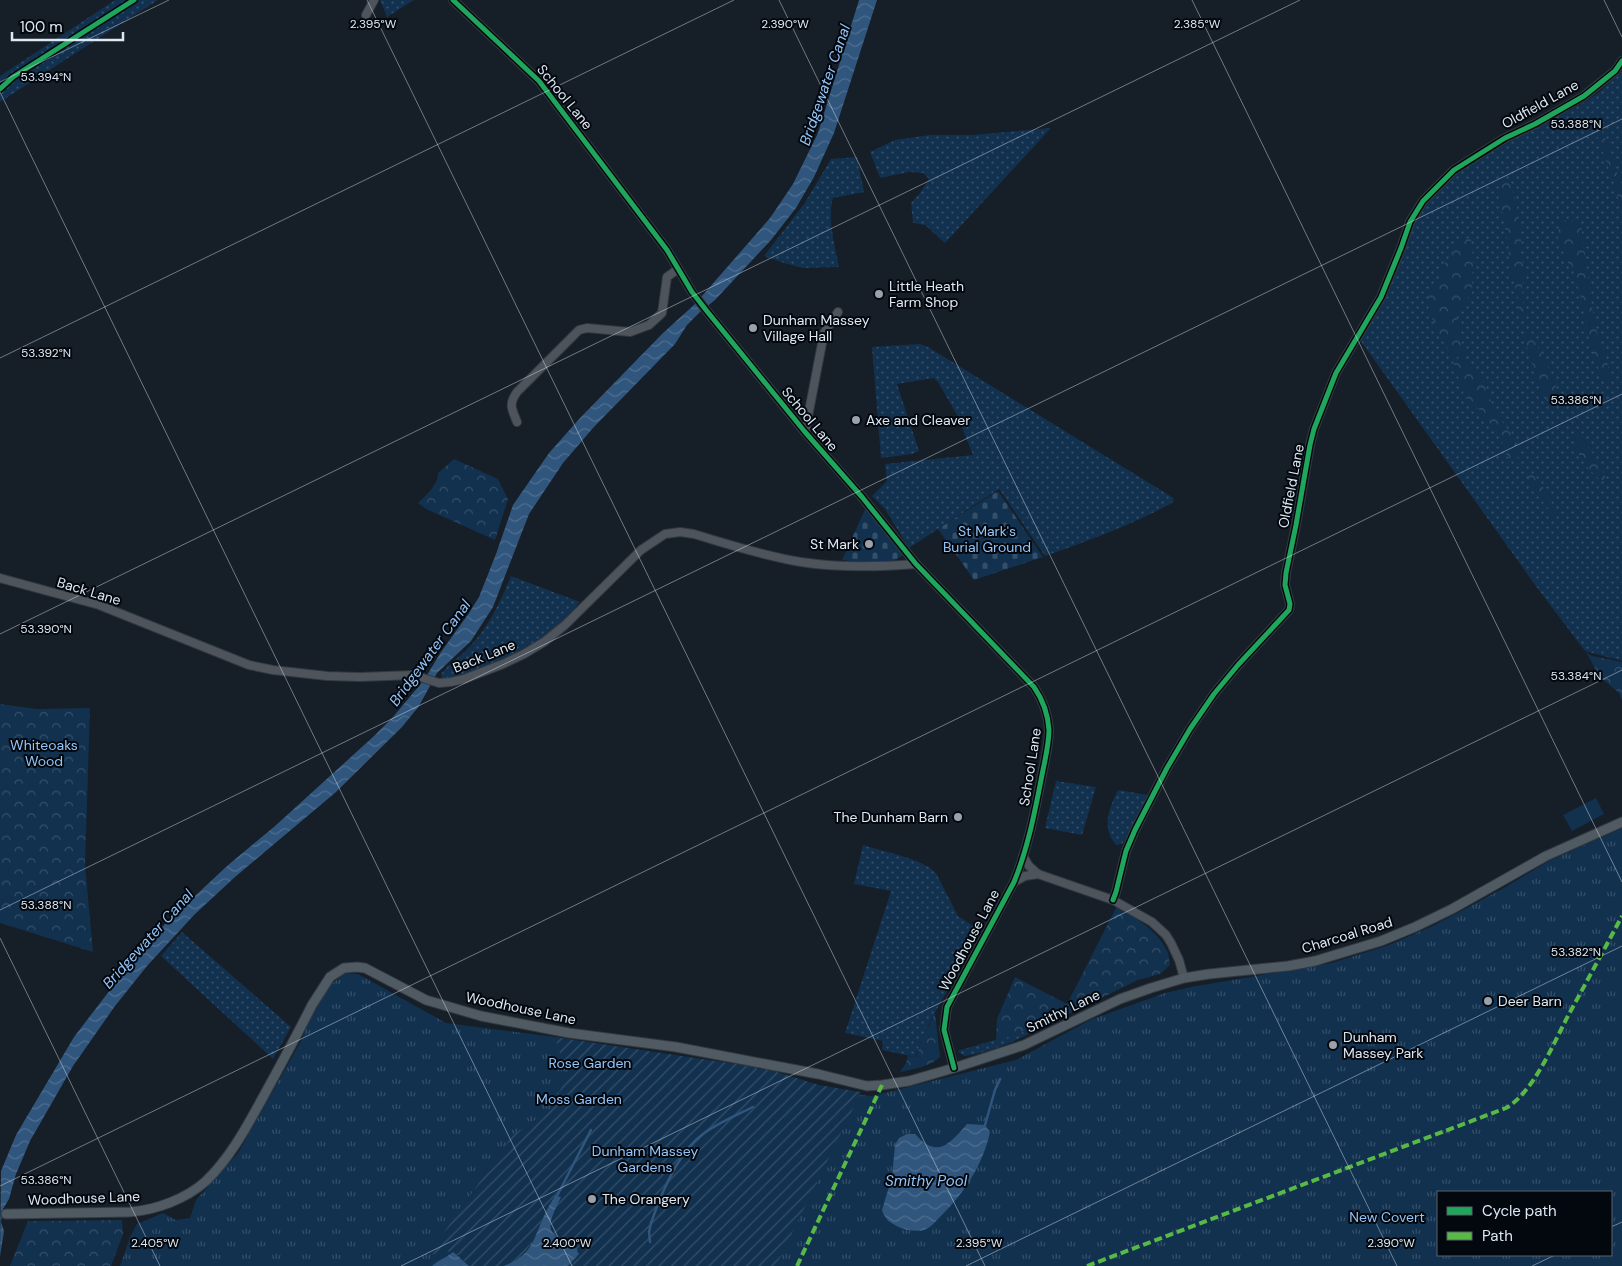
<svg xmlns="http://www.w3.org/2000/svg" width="1622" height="1266" viewBox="0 0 1622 1266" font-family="'DM Sans',sans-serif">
  <defs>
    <pattern id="grass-dots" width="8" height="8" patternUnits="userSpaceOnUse" patternTransform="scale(1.25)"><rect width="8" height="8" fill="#12314f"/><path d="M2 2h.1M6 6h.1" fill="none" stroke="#344f69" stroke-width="1.8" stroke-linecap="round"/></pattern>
    <pattern id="forest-crowns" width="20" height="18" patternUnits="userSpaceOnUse" patternTransform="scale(1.25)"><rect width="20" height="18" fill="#12314f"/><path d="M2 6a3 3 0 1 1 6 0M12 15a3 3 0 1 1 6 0" fill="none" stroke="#344f69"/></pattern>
    <pattern id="cemetery-stones" width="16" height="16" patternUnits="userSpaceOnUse" patternTransform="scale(1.25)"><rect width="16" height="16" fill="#12314f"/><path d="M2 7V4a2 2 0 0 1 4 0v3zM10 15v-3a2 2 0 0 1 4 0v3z" fill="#344f69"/></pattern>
    <pattern id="park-tufts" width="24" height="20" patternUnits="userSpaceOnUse" patternTransform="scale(1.25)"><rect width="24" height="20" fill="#12314f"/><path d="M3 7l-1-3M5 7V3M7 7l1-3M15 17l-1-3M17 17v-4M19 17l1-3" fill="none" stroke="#344f69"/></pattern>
    <pattern id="garden-furrows" width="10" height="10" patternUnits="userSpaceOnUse" patternTransform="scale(1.25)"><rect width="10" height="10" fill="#12314f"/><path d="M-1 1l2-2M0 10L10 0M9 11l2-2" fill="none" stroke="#344f69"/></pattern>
    <pattern id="water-waves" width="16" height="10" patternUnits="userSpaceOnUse" patternTransform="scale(1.25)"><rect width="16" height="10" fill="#30567d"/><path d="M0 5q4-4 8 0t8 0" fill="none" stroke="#4e6e90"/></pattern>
  </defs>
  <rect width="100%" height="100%" fill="#161e27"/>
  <g fill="url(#grass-dots)">
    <path d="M115,0H127L0,83V76Z"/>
    <path d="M137,0H158L0,102V93L11,83Z"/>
    <path d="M380,0H414L387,17Z"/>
    <path d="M1622,71V661L1585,651L1538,589L1360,340L1412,225L1424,204L1443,184L1458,172L1509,139L1576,107L1597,94Z"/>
    <path d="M1051,128L945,243L925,225L913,223L911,203L920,193L929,179L923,173L909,172L880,178L870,152L895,140L930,135H972Z"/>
    <path d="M857,157L864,192L833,198C827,219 835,245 839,267L803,268L784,263L764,256L804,204L831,159Z"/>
    <path d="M920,344L928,347L1172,497L1174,499L1172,503C1132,525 1088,541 1045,556L999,489L909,548L885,509L872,496L887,481L885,464L973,455L957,415L938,382L934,378L897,384L919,451L912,454L881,458L872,347Z"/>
    <path d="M511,576L580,602C571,613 561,624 550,633C520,656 480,673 443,680L441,674C450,662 463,655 472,644C490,624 501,600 511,576Z"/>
    <path d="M1056,781L1096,787L1082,835L1045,828Z"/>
    <path d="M1118,790L1148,795L1130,833L1122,844L1116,845C1101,827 1109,809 1118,790Z"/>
    <path d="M863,845C881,851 924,859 936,873L958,916L981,931L928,1025L915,1057L882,1050L883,1041L845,1033L891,891L854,884Z"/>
    <path d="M182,932L291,1027L273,1059L161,956Z"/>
    <path d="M1046,1025C1021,1039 992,1052 964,1056L957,1051Z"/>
  </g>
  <g fill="url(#forest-crowns)">
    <path d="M1592,112L1598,118L1602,132L1609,147L1622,188V213L1616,189L1591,119Z"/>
    <path d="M1509,181L1517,203V214L1521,238V253L1525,276L1522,286L1524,315H1520L1517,294L1510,268L1508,242L1499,196V182Z"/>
    <path d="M1566,220L1574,221L1581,226C1586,257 1589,289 1594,320C1598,343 1611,358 1609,384L1599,370L1591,348L1579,290L1573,271L1565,257L1558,239L1559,223Z"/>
    <path d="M1463,238L1471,239L1473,258L1472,293L1456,314L1464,353L1463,356L1454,358L1444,343L1429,312L1428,301L1429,295L1438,282L1442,266L1449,259L1452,253L1454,241Z"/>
    <path d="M1524,329L1530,331L1555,381L1558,393L1556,407L1550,404L1541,394L1525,340Z"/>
    <path d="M1466,359C1471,370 1481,376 1486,387C1490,397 1492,407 1498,416C1504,426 1517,438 1519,449C1520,453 1517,459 1516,464L1507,456L1501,439L1492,425L1486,420L1479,409L1472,405L1464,395L1453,361Z"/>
    <path d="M1573,433C1590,443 1598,463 1607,480H1600C1585,466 1575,454 1573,433Z"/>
    <path d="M454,459L498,479L508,499L495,540L426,509L418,503L431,490L437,480L438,473Z"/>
    <path d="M1528,469C1542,484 1553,500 1557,520L1528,482Z"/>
    <path d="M1586,652L1592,656L1622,662V700L1619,693L1600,677Z"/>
    <path d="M0,704L37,709L90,708L85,865L93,952L0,923Z"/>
    <path d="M1117,906C1135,918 1159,931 1168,953C1169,956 1169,961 1170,965L1160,974L1138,980L1046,1025L996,1041L997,1019L1015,977L1067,1004Z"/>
    <path d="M935,1013L940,1057C929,1067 914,1069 900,1072L906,1063L908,1056L916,1057L923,1036Z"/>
    <path d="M122,1220L123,1234L111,1266H10L28,1221Z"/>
  </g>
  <g fill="url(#cemetery-stones)">
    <path d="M998,491L1043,557L974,580L938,529Z"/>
    <path d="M866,507L903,555C888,568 861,562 842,560Z"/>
  </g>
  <path fill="url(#park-tufts)" fill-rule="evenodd" d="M1622,828V1266H120L130,1237L137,1224L163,1213L176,1220L190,1218L196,1200L238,1153L301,1041L316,1004L330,985L346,973L358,974L446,1023L555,1037L815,1090L872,1096L1016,1060L1090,1020L1165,993L1191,987L1332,963L1389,945L1435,925L1502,889L1549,861ZM1438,1192H1611V1255H1438Z"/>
  <path fill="url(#garden-furrows)" d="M555,1037L756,1067L758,1069L764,1068L819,1085L861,1092L776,1266H568L579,1253C567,1244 546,1236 551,1218L544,1215C535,1236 527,1261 502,1266C492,1266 480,1266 470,1266L453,1251L428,1255L512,1136L533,1121L548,1113L567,1077Z"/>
  <path fill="#12314f" d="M1596,798L1604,814L1572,831L1563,815Z"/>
  <g fill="url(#water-waves)">
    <path d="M859,0H877L834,133L814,177L796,208L771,240L715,300L701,311L687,325L675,344L593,428L563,463L529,514L493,607L471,641L437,673L419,706L402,727L336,792L235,877L194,915L147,966L115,1006L73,1066L30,1141L16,1174L9,1199L3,1209L1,1222L4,1231L0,1256L1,1171L16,1135L26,1118L74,1037L136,956L165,924L227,866L275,826L374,736L393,717L424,680L441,652L469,613L479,597L496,554L513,505L549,453L581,417L663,333L695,304L770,218L793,184L818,133Z"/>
    <path d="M967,1124L985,1125L990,1132C983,1165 963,1195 939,1218C934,1223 930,1228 924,1230C916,1232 907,1230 901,1228C892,1224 884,1219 882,1210L892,1177L895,1145L899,1138L907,1134H915C937,1159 949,1145 967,1124Z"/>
    <path d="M555,1196L561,1197C544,1232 546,1231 578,1250L577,1251L579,1254L568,1266H504C533,1254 532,1242 544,1216C547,1209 551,1202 555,1196Z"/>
    <path d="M453,1252L469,1266H432C438,1260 446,1258 453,1252Z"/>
  </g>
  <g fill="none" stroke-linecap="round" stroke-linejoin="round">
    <g stroke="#30567d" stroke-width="2.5">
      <path d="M985,1125L995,1090L1000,1079"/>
      <path d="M557,1196L591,1130"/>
      <path d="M650,1242L649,1232L651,1223C661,1194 678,1152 703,1134C718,1123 737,1115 753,1107"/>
    </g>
    <defs>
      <g id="minor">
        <path d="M453,0L539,81L667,250L692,292L706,310L805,432L862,497L916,564L1034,687C1043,700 1048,713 1049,730C1049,744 1045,760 1042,775C1035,811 1028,848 1014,882L947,1007L944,1030L954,1068"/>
        <path d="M366,15L374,0"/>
        <path d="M517,422C512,409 508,405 517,392L579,330L587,328L630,332L649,325L662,313L667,277L678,269"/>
        <path d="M805,432L824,333L838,312"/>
        <path d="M0,578L99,605L249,665L273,670L327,676L360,677L413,675L439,683L451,682L464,679L503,664L524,654L544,642L565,625L641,550L665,534L680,532L694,534C729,545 765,556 801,562C839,568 878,567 916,564"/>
        <path d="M1023,856L1029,866L1038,874"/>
        <path d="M1014,882L1025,876L1038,874L1113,900L1152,922L1166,935L1171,943L1179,960L1184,978"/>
        <path d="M1113,900L1116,892L1126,851L1135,830L1167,768L1190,729L1214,694L1238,665L1289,610L1290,604L1285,585L1286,573L1296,525L1310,445L1314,429L1336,373L1381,297L1401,248L1410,222L1423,201L1454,170L1505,138L1535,124L1584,96L1615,71L1622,61"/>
      </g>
      <path id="major" d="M6,1214L130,1212C156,1210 186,1199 206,1181C230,1158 246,1128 262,1099C279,1068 296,1037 312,1005L330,977L344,968L357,967L365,968L426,1000L481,1016L569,1033L676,1047L818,1074L867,1086L882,1085L909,1081L954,1068L1024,1045L1120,999L1151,988L1184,978L1209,974L1288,966L1315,961L1381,941L1415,927L1452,909L1546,856L1622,822"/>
    </defs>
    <use href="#minor" stroke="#333940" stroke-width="10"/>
    <use href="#major" stroke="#333940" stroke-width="11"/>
    <use href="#minor" stroke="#4e545b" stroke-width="8"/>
    <use href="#major" stroke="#4f5a63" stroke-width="9"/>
    <g stroke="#58b947" stroke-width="4" stroke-dasharray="8 4" stroke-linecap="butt">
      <path d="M797,1266L882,1085"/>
      <path d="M1087,1266L1506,1108C1534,1092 1554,1042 1569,1014C1587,981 1605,948 1622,916"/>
    </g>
    <defs>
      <g id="cycleway">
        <path d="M453,0L539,81L667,250L692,292L706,310L805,432L862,497L916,564L1034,687C1043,700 1048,713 1049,730C1049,744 1045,760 1042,775C1035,811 1028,848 1014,882L947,1007L944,1030L954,1068"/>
        <path d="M0,89L13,77L134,0"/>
        <path d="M1113,900L1116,892L1126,851L1135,830L1167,768L1190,729L1214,694L1238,665L1289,610L1290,604L1285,585L1286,573L1296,525L1310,445L1314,429L1336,373L1381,297L1401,248L1410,222L1423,201L1454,170L1505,138L1535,124L1584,96L1615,71L1622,61"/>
      </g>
    </defs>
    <use href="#cycleway" stroke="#03080e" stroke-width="8"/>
    <use href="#cycleway" stroke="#20a55d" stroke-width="5"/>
  </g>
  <path fill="none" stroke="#dee8f3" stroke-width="1" stroke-opacity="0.45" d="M367,0L985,1266M779,0L1397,1266M1192,0L1622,882M1604,0L1622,37M0,82L169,0M0,92L572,1266M0,358L734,0M0,634L1300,0M0,910L1622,119M0,938L160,1266M0,1186L1622,394M1611,1227L1622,1222M401,1266L1622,670M966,1266L1622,946M1532,1266L1555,1255"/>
  <g fill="#98a1ac" stroke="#03080e" stroke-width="2">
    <circle cx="879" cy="294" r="5"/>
    <circle cx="753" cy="328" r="5"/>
    <circle cx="856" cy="420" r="5"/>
    <circle cx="869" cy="544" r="5"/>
    <circle cx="958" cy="817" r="5"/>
    <circle cx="1488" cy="1001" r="5"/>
    <circle cx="1333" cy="1045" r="5"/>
    <circle cx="592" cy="1199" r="5"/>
  </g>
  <g text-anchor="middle" stroke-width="4" stroke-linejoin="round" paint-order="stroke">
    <g font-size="14" fill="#dee8f3" stroke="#03080e">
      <text transform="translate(565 97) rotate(51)" y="5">School Lane</text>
      <text transform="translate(1540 104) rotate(-29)" y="5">Oldfield Lane</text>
      <text transform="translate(810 419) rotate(50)" y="5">School Lane</text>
      <text transform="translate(1291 486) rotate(-79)" y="5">Oldfield Lane</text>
      <text transform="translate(89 591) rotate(17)" y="5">Back Lane</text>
      <text transform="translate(484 656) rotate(-22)" y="5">Back Lane</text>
      <text transform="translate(1030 767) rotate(-81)" y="5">School Lane</text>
      <text transform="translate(1347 935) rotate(-17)" y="5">Charcoal Road</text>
      <text transform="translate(969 940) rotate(-62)" y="5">Woodhouse Lane</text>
      <text transform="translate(521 1008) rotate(12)" y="5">Woodhouse Lane</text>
      <text transform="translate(1063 1011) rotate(-26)" y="5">Smithy Lane</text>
      <text transform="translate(84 1198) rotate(-2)" y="5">Woodhouse Lane</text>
    </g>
    <g font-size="14" fill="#dee8f3" stroke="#03080e" text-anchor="start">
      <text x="889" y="291">Little Heath<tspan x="889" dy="16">Farm Shop</tspan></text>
      <text x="763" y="325">Dunham Massey<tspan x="763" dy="16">Village Hall</tspan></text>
      <text x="866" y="425">Axe and Cleaver</text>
      <text x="859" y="549" text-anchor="end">St Mark</text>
      <text x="948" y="822" text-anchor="end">The Dunham Barn</text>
      <text x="1498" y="1006">Deer Barn</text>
      <text x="1343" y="1042">Dunham<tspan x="1343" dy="16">Massey Park</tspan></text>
      <text x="602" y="1204">The Orangery</text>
    </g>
    <g font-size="14" fill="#93c4f8" stroke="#03080e">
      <text x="987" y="536">St Mark's<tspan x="987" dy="16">Burial Ground</tspan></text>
      <text x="44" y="750">Whiteoaks<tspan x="44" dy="16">Wood</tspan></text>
      <text x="590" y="1068">Rose Garden</text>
      <text x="579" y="1104">Moss Garden</text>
      <text x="645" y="1156">Dunham Massey<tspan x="645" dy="16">Gardens</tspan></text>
      <text x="1387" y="1222">New Covert</text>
    </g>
    <g font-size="15" font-style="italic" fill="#93c4f8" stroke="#03080e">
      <text transform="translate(825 85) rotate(-71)" y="5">Bridgewater Canal</text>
      <text transform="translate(430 653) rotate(-54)" y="5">Bridgewater Canal</text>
      <text transform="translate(148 939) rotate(-48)" y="5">Bridgewater Canal</text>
      <text x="926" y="1186">Smithy Pool</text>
    </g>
  </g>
  <g font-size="12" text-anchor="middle" fill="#dee8f3" stroke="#03080e" stroke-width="4" stroke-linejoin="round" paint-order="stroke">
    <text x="1197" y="28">2.385°W</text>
    <text x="373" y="28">2.395°W</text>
    <text x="785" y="28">2.390°W</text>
    <text x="46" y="81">53.394°N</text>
    <text x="1576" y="128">53.388°N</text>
    <text x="46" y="357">53.392°N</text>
    <text x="1576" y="404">53.386°N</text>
    <text x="46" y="633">53.390°N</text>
    <text x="1576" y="680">53.384°N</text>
    <text x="46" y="909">53.388°N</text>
    <text x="1576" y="956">53.382°N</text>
    <text x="46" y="1184">53.386°N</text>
    <text x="155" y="1247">2.405°W</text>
    <text x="567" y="1247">2.400°W</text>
    <text x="979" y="1247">2.395°W</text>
    <text x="1391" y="1247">2.390°W</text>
  </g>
  <rect x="1437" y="1191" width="175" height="65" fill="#03080e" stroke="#5b626a"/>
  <rect x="1447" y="1207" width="25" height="8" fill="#20a55d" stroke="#5b626a"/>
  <text x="1482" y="1216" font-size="15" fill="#dee8f3">Cycle path</text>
  <rect x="1447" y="1232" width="25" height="8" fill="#58b947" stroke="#5b626a"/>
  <text x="1482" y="1241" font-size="15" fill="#dee8f3">Path</text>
  <path d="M12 32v8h111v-8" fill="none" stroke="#dee8f3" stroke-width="2.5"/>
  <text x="20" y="32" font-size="15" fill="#dee8f3" stroke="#03080e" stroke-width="4" paint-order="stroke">100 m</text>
</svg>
